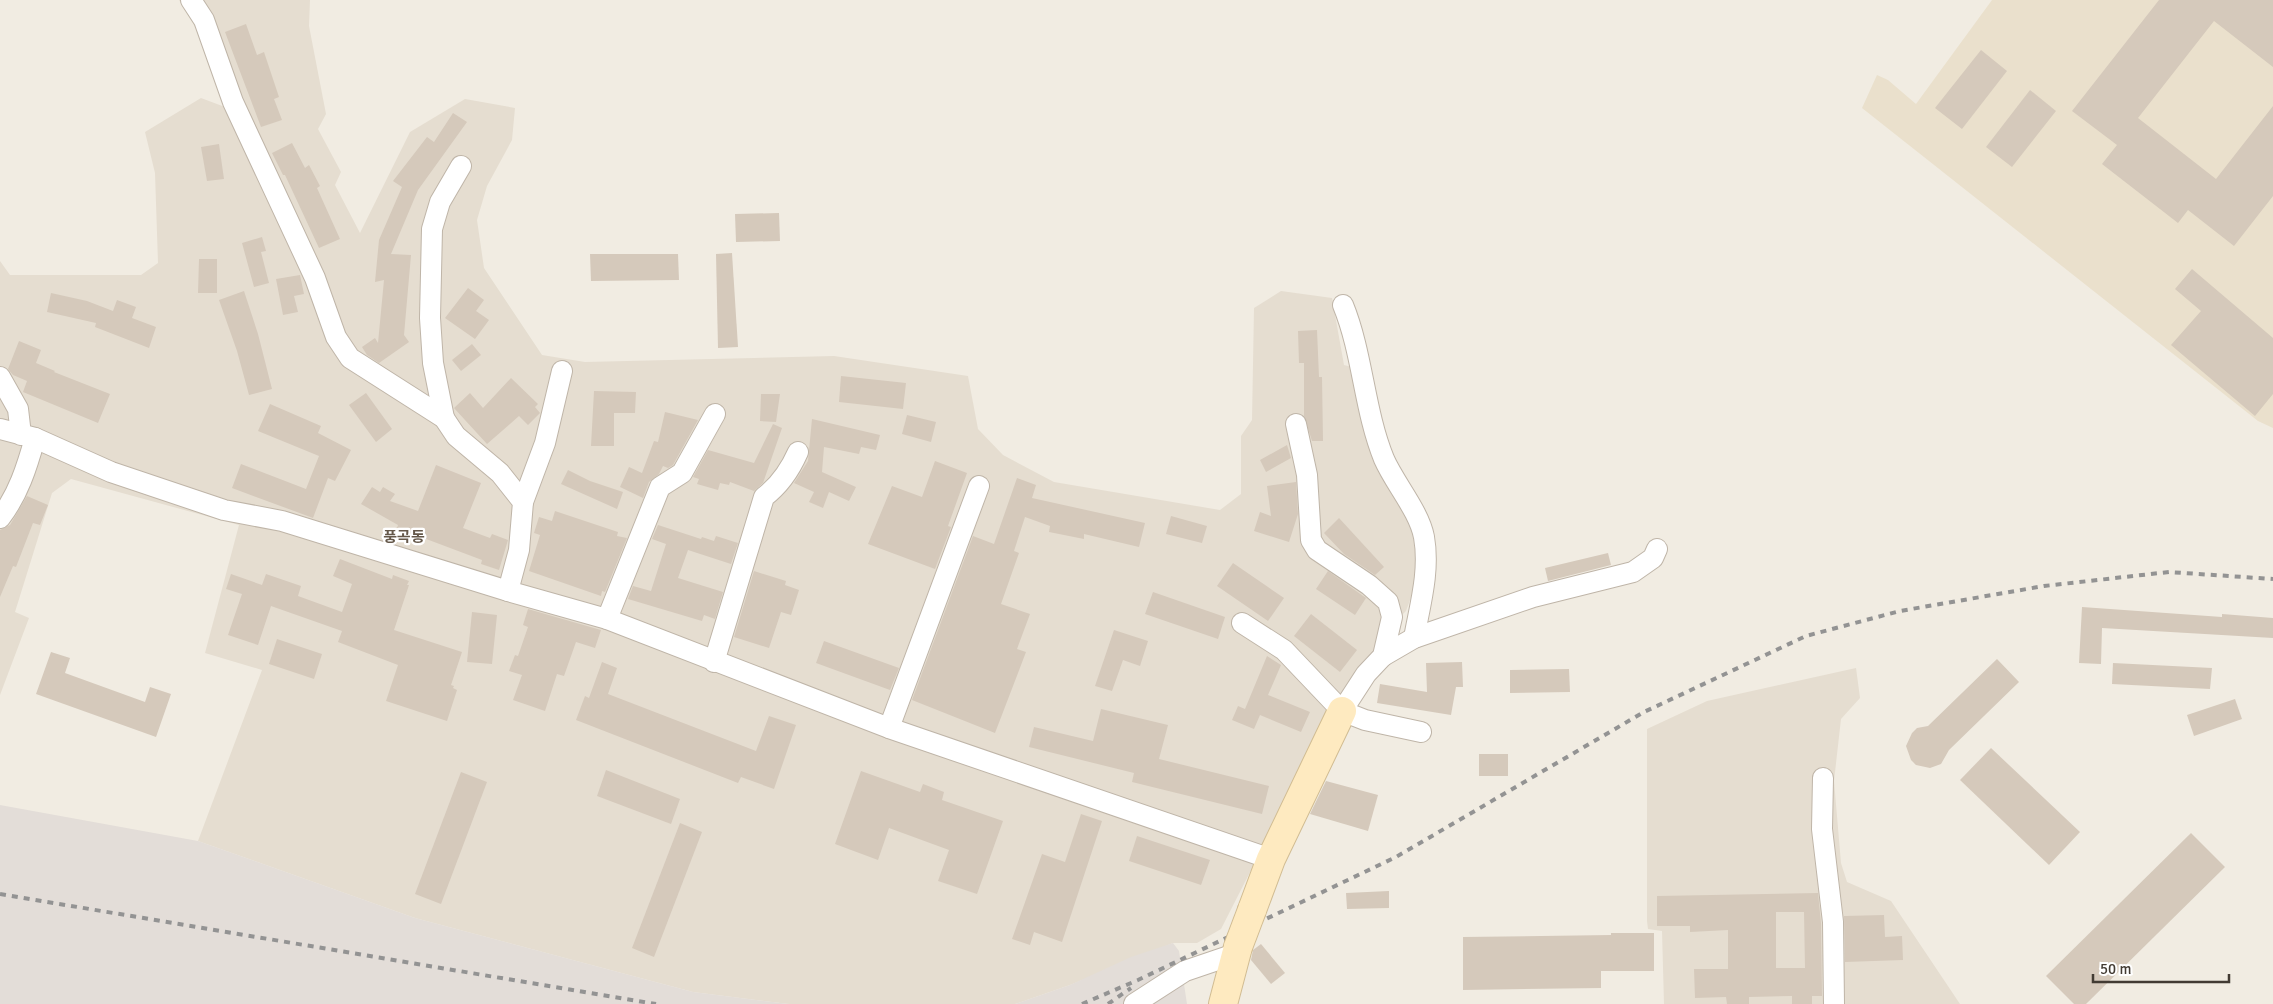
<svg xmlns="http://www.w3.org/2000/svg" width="2273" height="1004" viewBox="0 0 2273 1004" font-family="Signika,'Noto Sans KR',sans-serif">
  <rect width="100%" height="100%" fill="#f1ece2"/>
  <g fill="#e5ddd0">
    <path d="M179,0H310L309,26L326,114L318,129L341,172L335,185L360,233L410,132L465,99L515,108L512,140L487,186L477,220L484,268L542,355L585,362L834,356L968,376L978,429L1003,455L1054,482L1220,510L1241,494V436L1252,420L1254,308L1281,291L1332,298L1344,365L1352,367L1411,521L1418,545L1414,589L1406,611L1380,637L1374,654L1270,833L1221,929L1197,943H1173L1070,985L1015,1004H789L693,992L415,918L198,841L262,670L205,653L239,525L71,479L52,493L15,612L29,618L0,695V261L10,275H141L158,263L155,173L145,132L201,98L225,107L197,30Z"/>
    <path d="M1856,668L1860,698L1841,719L1834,781L1841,863L1847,882L1891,901L1960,1004H1664L1662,931L1648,929L1647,921V729L1707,701Z"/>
  </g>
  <g fill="#e3ddd8">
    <path d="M0,805L198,841L415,918L693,992L789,1004H0Z"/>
    <path d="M1173,943L1179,951L1187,1004H1015L1070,985L1131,957Z"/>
  </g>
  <path fill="#eae0cc" d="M1992,0H2273V428L2258,421L1862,108L1877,75L1888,80L1916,104Z"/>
  <g fill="#d5c9bb" fill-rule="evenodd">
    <path d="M2159,0H2273V67L2214,21L2138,118L2216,179L2273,106V196L2234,246L2188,210L2178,223L2102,164L2117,145L2072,111Z"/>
    <path d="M246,24L257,55L264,52L279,97L274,99L282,120L261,127L225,32Z"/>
    <path d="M1981,50L2007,71L1962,129L1935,108Z"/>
    <path d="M2030,90L2056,111L2012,167L1986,147Z"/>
    <path d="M453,113L467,122L418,190L391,254L411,255L404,335L409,342L379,363L367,355L362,347L375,338L378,343L384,280L375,282L379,240L402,187L393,181L427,137L434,142Z"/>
    <path d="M292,143L305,168L309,165L320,186L317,188L340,239L319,248L285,175H283L272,153Z"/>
    <path d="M219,144L224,179L207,181L201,147Z"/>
    <path d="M779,213L780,241L736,242L735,214Z"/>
    <path d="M262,237L266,251L261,252L269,283L254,287L242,243Z"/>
    <path d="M732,253L738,347L718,348L716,254Z"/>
    <path d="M590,254H678L679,280L591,281Z"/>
    <path d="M199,259H217V293H198Z"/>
    <path d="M2192,269L2273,338V394L2255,416L2171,345L2201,311L2175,289Z"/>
    <path d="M300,275L304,294L294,296L298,312L283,315L276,279Z"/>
    <path d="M468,288L484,300L476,311L489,320L475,339L445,318Z"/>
    <path d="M244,291L258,334L272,389L249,395L237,351L219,300Z"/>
    <path d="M51,293L87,301L113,311L117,300L136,307L132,318L156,327L149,348L95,327L96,323L47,312Z"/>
    <path d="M1317,330L1319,377H1322L1323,441H1312L1304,416V363H1299L1298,331Z"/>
    <path d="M19,341L41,350L36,363L55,371L54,372L110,394L98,423L23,392L27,381L13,375L8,369Z"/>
    <path d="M472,344L481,355L461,371L452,360Z"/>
    <path d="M841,376L906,383L903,409L839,402Z"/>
    <path d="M511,378L538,404L535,407L540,413L528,425L519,416L487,444L454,408L470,393L483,408Z"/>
    <path d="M594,391L636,392L635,413H614V446H591Z"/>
    <path d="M366,393L392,429L376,442L349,405Z"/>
    <path d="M761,394H780L776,422L760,421Z"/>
    <path d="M270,404L321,426L318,433L351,450L335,481L328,478L313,518L232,488L241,464L306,489L319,456L258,431Z"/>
    <path d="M665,412L698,420L673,465L668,468L663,466L659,474L649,482L643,498L620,487L629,467L642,473L654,441L658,442Z"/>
    <path d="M907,415L936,422L931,442L902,434Z"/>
    <path d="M812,419L880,435L876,450L861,447L859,454L824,447L822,472L856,487L849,501L829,492L823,508L809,502L814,492L794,483L808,461Z"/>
    <path d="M773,424L782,428L763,483L754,491L730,482L729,485L720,483L718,490L697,484L699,479L693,477L708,450L754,463Z"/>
    <path d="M1287,445L1291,458L1266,472L1260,460Z"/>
    <path d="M935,461L967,473L948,526L951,527L935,569L868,544L892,486L922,497Z"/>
    <path d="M436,465L481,483L463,528L490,538L492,534L508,540L499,570L481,564L482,560L397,528L398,525L361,504L372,487L380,492L383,487L395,494L390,501L418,511Z"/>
    <path d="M568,470L590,481L623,492L617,509L561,484Z"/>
    <path d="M1017,478L1036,485L1032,498L1145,523L1139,547L1084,534V539L1049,532L1050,526L1025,517L1014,551L1019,553L1001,604L1030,614L1017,649L1026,652L995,733L912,700L973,536L994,544Z"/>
    <path d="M1296,482L1298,514L1289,542L1254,531L1260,512L1271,516L1267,486Z"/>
    <path d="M27,496L48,505L40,525L33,523L16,567L13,566L0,597V530L10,525Z"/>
    <path d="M555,511L618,532L617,536L627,538L605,592L602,591L601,596L529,571L540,535L534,533L539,517L552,521Z"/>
    <path d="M1171,516L1207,526L1202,543L1166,534Z"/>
    <path d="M1339,518L1384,567L1375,575L1344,554L1324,533Z"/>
    <path d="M658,525L701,539L702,537L714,541L716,536L738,543L731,564L688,550L678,578L723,592L715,619L704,615L702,621L628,599L633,586L651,591L666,544L652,539Z"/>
    <path d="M1608,553L1611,565L1548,581L1545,568Z"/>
    <path d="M340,559L392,579L393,575L409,581L407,585H409L394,630L462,652L451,685L454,686L453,688L457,690L447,721L386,701L398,665L338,642L342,631L271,606L258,645L228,635L242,594L226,589L231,574L262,585L266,574L301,586L298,596L342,612L352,584L333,576Z"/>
    <path d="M1233,563L1284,598L1268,621L1217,586Z"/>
    <path d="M754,571L786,581L785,585L799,590L791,615L781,612L769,648L734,637Z"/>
    <path d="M1328,571L1366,598L1355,615L1316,589Z"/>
    <path d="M1153,592L1225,617L1218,639L1145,614Z"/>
    <path d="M2082,607L2222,617V614L2273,618V638L2102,628L2101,664L2079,663Z"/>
    <path d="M528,609L601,630L595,648L576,642L564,676L557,674L545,711L513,700L522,675L509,671L515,655L518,656L528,627L523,625Z"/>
    <path d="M472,612L497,615L492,664L467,662Z"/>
    <path d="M1311,614L1357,650L1340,672L1294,636Z"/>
    <path d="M1114,630L1148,641L1140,666L1123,660L1112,691L1095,686Z"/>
    <path d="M277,639L322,654L314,679L269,664Z"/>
    <path d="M824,641L899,668L890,690L816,663Z"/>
    <path d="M51,652L70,658L65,673L145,702L150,687L171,694L156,737L36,694Z"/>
    <path d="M1267,656L1281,665L1268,695L1310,712L1301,732L1260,715L1254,729L1232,720L1238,706L1245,709Z"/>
    <path d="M1997,659L2019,682L1949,750L1941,764L1930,768L1916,765L1911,760L1906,746L1912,733L1917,728L1928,726Z"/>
    <path d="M602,662L617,668L608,694L756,751L769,716L796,725L774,789L741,777L738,783L576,720L585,696L589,698Z"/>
    <path d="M1462,662L1463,687H1456L1451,715L1377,703L1380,684L1427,692L1426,663Z"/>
    <path d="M2113,663L2212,668L2210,689L2112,684Z"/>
    <path d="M1569,669L1570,692L1510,693V670Z"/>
    <path d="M2235,699L2242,719L2194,736L2187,715Z"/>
    <path d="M1101,709L1168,725L1159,759L1269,786L1262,814L1132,782L1134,773L1029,747L1034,727L1093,741Z"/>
    <path d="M1991,748L2080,832L2049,865L1960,780Z"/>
    <rect x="1479" y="754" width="29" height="22"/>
    <path d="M606,770L680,799L671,824L597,796Z"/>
    <path d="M861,771L920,792L923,784L944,792L942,800L1003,821L977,894L938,881L949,850L889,828L878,860L835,844Z"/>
    <path d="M461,772L487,782L441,904L415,894Z"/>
    <path d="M1326,781L1378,795L1368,831L1310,814Z"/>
    <path d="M1081,814L1102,821L1062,942L1034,932L1030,945L1012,939L1042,854L1065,862Z"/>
    <path d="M680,823L702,832L654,957L632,948Z"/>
    <path d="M2191,833L2225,867L2086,1004H2074L2046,976Z"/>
    <path d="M1137,836L1210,860L1201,885L1129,861Z"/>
    <path d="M1389,891V908L1347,909L1346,893Z"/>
    <path d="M1818,893L1821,923L1822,996H1812V1004H1792V996L1749,997V1004H1727L1726,997L1695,998L1694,969H1728V930L1690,932V926H1657V896ZM1776,912H1804L1805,968H1776Z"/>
    <path d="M1884,915L1885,937L1902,936L1903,960L1845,962L1844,916Z"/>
    <path d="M1611,933H1654V971H1601V988L1463,990V937L1611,935Z"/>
    <path d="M1261,944L1285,973L1271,984L1251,960L1253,950Z"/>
  </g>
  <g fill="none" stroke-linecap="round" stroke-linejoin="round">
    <defs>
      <g id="street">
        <path d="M191,0L204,20L233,102L315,278L336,337L350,358L444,418L456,436L500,473L523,502L519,550L508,591"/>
        <path d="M1343,305C1363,354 1364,410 1384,459C1395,484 1419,511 1424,537C1430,571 1420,605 1414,638"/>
        <path d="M0,377L18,409L21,435"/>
        <path d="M444,418L433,363L430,318L432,229L440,202L461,166"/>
        <path d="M1296,424L1307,475L1311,540L1317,550L1369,585L1388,602L1392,617L1383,656L1366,674L1342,711"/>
        <path d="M0,429L35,438L111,472L224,510L282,521L508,591L607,619L889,728L1271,859"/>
        <path d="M523,502L545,443L562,371"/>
        <path d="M0,518C18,495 27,467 35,438"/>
        <path d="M607,619L660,487L682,473L715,414"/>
        <path d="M1242,623L1284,650L1342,711L1365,720L1421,732"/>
        <path d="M1383,656L1414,638L1533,597L1633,572L1653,558L1657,549"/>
        <path d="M714,662L764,497C780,485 790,470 798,452"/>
        <path d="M889,728L979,486"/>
        <path d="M1823,778L1822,829L1833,922L1834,1004"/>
        <path d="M1134,1004L1185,971L1235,954"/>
      </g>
      <g id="secondary">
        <path d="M1252,910L1271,859L1342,711"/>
        <path d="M1223,1004L1238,947"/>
      </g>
    </defs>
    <use href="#street" stroke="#bfb5a8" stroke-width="22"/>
    <use href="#secondary" stroke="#d1bc92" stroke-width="30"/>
    <use href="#street" stroke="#fff" stroke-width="20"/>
    <use href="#secondary" stroke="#feeac0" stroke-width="28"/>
    <g stroke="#939393" stroke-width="4" stroke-dasharray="6 6" stroke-linecap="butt">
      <path d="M0,894L656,1004"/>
      <path d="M1082,1004L1138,980L1396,857L1644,712L1806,636L1900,611L2044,586L2169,572L2273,579"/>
      <path d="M1108,1004L1131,988"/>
    </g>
    <defs>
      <path id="secondary-bridge" d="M1238,947L1252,910"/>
    </defs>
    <use href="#secondary-bridge" stroke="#d1bc92" stroke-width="30" stroke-linecap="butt"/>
    <use href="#secondary-bridge" stroke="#feeac0" stroke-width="28"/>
  </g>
  <g text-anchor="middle" stroke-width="4.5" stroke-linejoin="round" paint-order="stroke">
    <g font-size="15" font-weight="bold" fill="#65584a" stroke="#fff">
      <text x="404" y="542">풍곡동</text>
    </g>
  </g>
  <path d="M2093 974v8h136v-8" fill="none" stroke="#423b33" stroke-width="2.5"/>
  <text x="2100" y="974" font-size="15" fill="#423b33" stroke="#ffffff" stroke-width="4" paint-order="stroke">50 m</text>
</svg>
